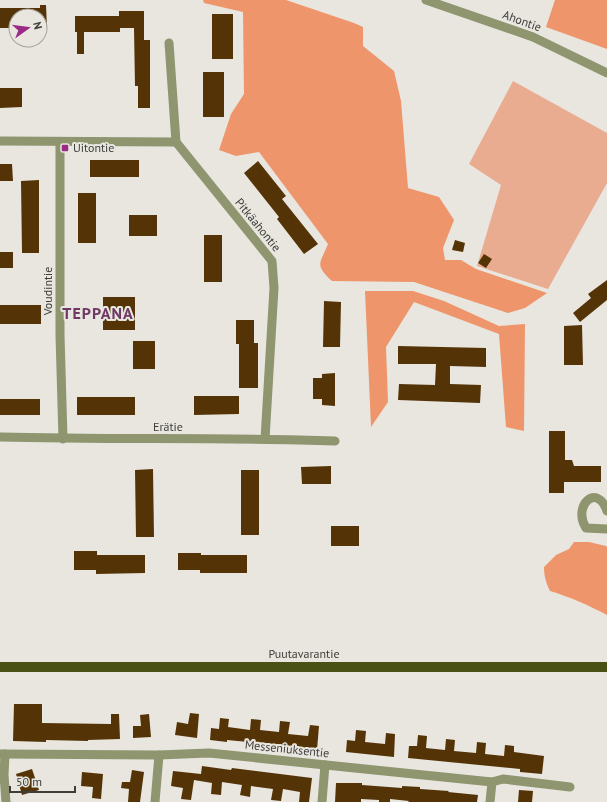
<svg xmlns="http://www.w3.org/2000/svg" width="607" height="802" viewBox="0 0 607 802" font-family="'PT Sans',sans-serif">
  <rect width="100%" height="100%" fill="#e8e6df"/>
  <path fill="#e9ac90" d="M513,81L607,133V183L548,289L477,266L501,185L469,164Z"/>
  <g fill="#ee956b">
    <path d="M203,0H286L354,23L363,27V46L394,71L401,101L408,188L439,197L454,220L443,248L445,260H461L476,269L547,293L525,308L508,313L414,282L332,281C314,264 320,264 328,244L259,152L236,156L219,150L231,114L244,94L243,12L204,3Z"/>
    <path d="M555,0H607V49L546,27Z"/>
    <path d="M365,291H413L444,301L499,326L525,324L524,431L506,427L499,334L414,302L386,347L388,402L371,427Z"/>
    <path d="M574,542H589L606,546L607,547V615C588,605 570,597 550,591C546,583 544,576 544,567L556,555L569,549Z"/>
  </g>
  <g fill="#543406">
    <path d="M40,5H46L47,28H40V16H16V28H0V8H40Z"/>
    <path d="M119,11H144V40H150V108H138V86H135L134,28H120V32H84V54H77V32H75V16H119Z"/>
    <rect x="212" y="14" width="21" height="45"/>
    <rect x="203" y="72" width="21" height="45"/>
    <path d="M0,88H22V107L0,108Z"/>
    <rect x="90" y="160" width="49" height="17"/>
    <path d="M258,161L286,196L282,199L318,244L304,254L277,219L279,217L244,173Z"/>
    <path d="M0,164H12L13,181H0Z"/>
    <path d="M39,180V253H22L21,181Z"/>
    <rect x="78" y="193" width="18" height="50"/>
    <rect x="129" y="215" width="28" height="21"/>
    <rect x="204" y="235" width="18" height="47"/>
    <path d="M455,240L465,243L463,252L452,250Z"/>
    <rect x="0" y="252" width="13" height="16"/>
    <path d="M484,254L492,259L486,268L478,263Z"/>
    <path d="M607,280V300L580,322L573,313L591,298L588,294Z"/>
    <rect x="103" y="297" width="32" height="33"/>
    <path d="M324,301L341,302L340,347H323Z"/>
    <rect x="0" y="305" width="41" height="19"/>
    <path d="M236,320H254V343H258V388H239V344H236Z"/>
    <path d="M582,325L583,365H564V326Z"/>
    <rect x="133" y="341" width="22" height="28"/>
    <path d="M398,346L486,348V367L450,366V384L481,385L480,403L398,400L399,384L435,385L436,364H398Z"/>
    <path d="M335,373V406L322,405V399H313V378H322V374Z"/>
    <path d="M194,396H239V414L194,415Z"/>
    <rect x="77" y="397" width="58" height="18"/>
    <rect x="0" y="399" width="40" height="16"/>
    <path d="M549,431H565V460H572L574,466H601V482H564V493H549Z"/>
    <path d="M331,466V484H302L301,467Z"/>
    <path d="M153,469L154,537H136L135,470Z"/>
    <rect x="241" y="470" width="18" height="65"/>
    <rect x="331" y="526" width="28" height="20"/>
    <path d="M74,551H97V555H145V573L96,574V570H74Z"/>
    <path d="M178,553H201V555H247V573H200V570H178Z"/>
    <path d="M14,704H42V723L111,724V714H119L120,739L88,740V741L46,740V742L13,741Z"/>
    <path d="M190,713L199,714L197,738L175,735L177,722L188,724Z"/>
    <path d="M149,714L151,737L133,738V726H141L140,715Z"/>
    <path d="M220,718L229,719L228,727L250,730L251,719L261,720L260,730L279,732L280,721L290,722L288,734L308,736L310,725L319,726L317,750L258,742V743L227,740V742L210,740L211,728L219,729Z"/>
    <path d="M356,730L366,731L365,742L385,744L386,733L395,734L394,757L346,752L347,740L355,741Z"/>
    <path d="M418,735L427,736L426,748L445,750L446,739L455,740L454,751L476,753L477,742L486,743L485,754L504,756L505,745L514,746V752L544,756L542,774L520,772V769L408,758L409,746H417Z"/>
    <path d="M202,766L231,770L232,768L312,778L309,802H299L300,792L283,789L281,801L271,800L273,789L251,786L250,797L240,795L242,785L222,782L221,795L211,794L212,783L194,780L191,800L181,799L183,788L171,786L173,771L201,774Z"/>
    <path d="M32,769L39,790L22,795L16,774Z"/>
    <path d="M132,770L144,772L140,802H128L129,789L121,788L122,782H130Z"/>
    <path d="M82,772L103,774L101,799L92,798L93,787L81,786Z"/>
    <path d="M336,783H362V785L402,788V786L420,787V789L449,791L448,792L478,795L477,802H408L409,801L390,799V802H379V800L361,799V802H335Z"/>
    <path d="M519,790L533,791L532,802H518Z"/>
  </g>
  <g fill="none" stroke-linecap="round" stroke-linejoin="round">
    <g stroke="#8e956f" stroke-width="9">
      <path d="M426,0L533,37L607,73"/>
      <path d="M169,43L176,142L272,261L274,288L265,439"/>
      <path d="M0,141L176,142"/>
      <path d="M60,143V335L63,439"/>
      <path d="M0,437C112,440 223,437 335,441"/>
      <path d="M607,511C597,482 572,506 586,528L607,529"/>
      <path d="M0,754L159,755L209,753L492,782L503,779L570,787"/>
      <path d="M5,754L4,775L6,802"/>
      <path d="M155,802L159,755"/>
      <path d="M322,802L325,765"/>
      <path d="M490,802L492,782"/>
    </g>
    <path stroke="#495114" stroke-width="10" d="M0,667H607"/>
  </g>
  <rect fill="#9b2a87" stroke="#e8e6df" stroke-width="1.5" x="61" y="144" width="8" height="8" rx="2"/>
  <g text-anchor="middle" stroke-width="4" stroke-linejoin="round" paint-order="stroke">
    <g font-size="12" fill="#3e3d3a" stroke="#e8e6df">
      <text transform="translate(522 21) rotate(20)" y="4">Ahontie</text>
      <text transform="translate(258 225) rotate(51)" y="4">Pitkäahontie</text>
      <text transform="translate(48 291) rotate(-90)" y="4">Voudintie</text>
      <text x="168" y="431">Erätie</text>
      <text x="304" y="658">Puutavarantie</text>
      <text transform="translate(287 749) rotate(6)" y="4">Messeniuksentie</text>
    </g>
    <g font-size="12" fill="#3e3d3a" stroke="#e8e6df" text-anchor="start">
      <text x="73" y="152">Uitontie</text>
    </g>
    <g font-size="16" font-weight="bold" letter-spacing="1" fill="#703864" stroke="#e8e6df">
      <text x="98" y="319">TEPPANA</text>
    </g>
  </g>
  <g transform="translate(28 28) rotate(76)"><circle r="19" fill="#e8e6df" stroke="#a4a29d"/>
  <path d="M0-3L7 15L0 10L-7 15Z" fill="#9b2a87"/>
  <text y="-6" font-size="11" font-weight="bold" text-anchor="middle" fill="#3e3d3a">N</text>
  </g>
  <path d="M10 786v6h65v-6" fill="none" stroke="#3e3d3a" stroke-width="2"/>
  <text x="16" y="786" font-size="12" fill="#3e3d3a" stroke="#e8e6df" stroke-width="3" paint-order="stroke">50 m</text>
</svg>
